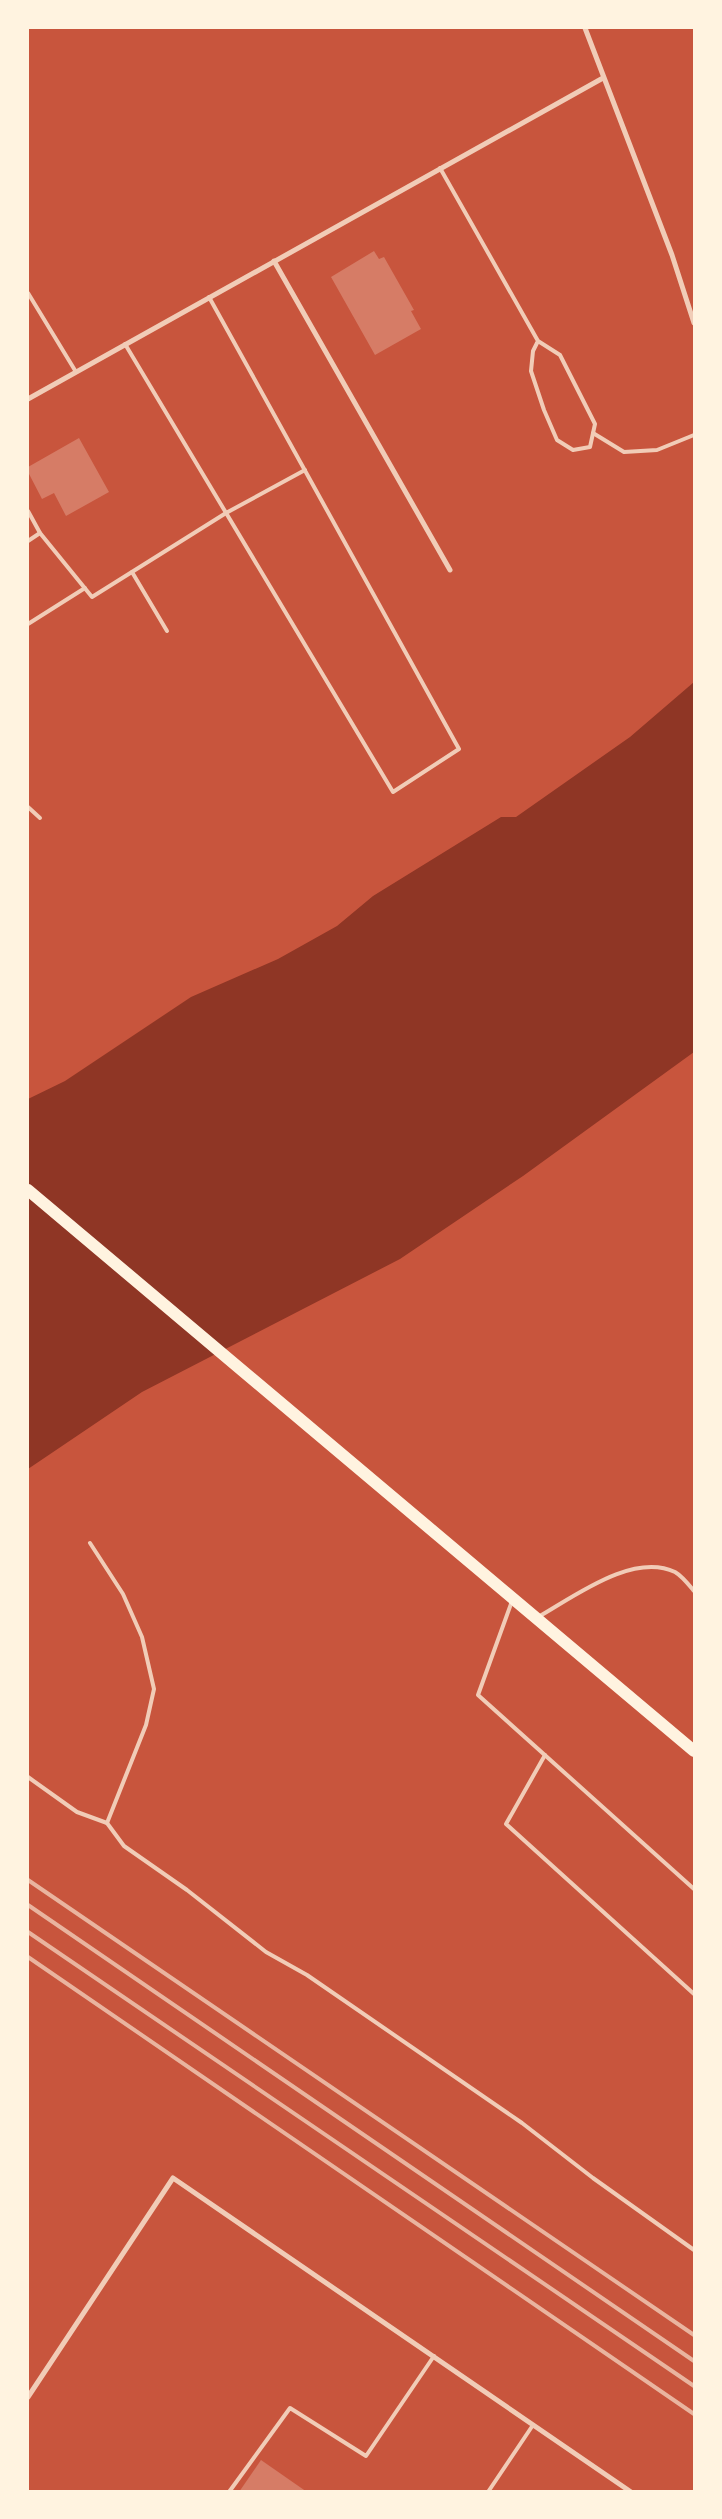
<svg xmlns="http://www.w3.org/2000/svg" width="722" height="2519" viewBox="0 0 722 2519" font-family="Lato,sans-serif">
  <rect width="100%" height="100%" fill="#c8553d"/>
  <path fill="#8f3625" d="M694,682V1052L523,1176L400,1259L142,1392L28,1469V1099L65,1081L191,997L278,959L337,926L373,896L501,817H516L630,737Z"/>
  <g fill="#d67c66">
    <path d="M374,251L379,259L384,257L414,310L411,311L421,329L375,355L331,277Z"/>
    <path d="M79,438L109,492L66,516L54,493L42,499L28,472V467Z"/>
    <path d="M261,2460L307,2492H239Z"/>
  </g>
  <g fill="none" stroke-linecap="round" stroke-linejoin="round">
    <g stroke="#f1ccb7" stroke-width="4">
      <path d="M440,168L538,341L560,355L595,424L590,447L573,450L557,440L544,410L531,371L533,351L538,341"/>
      <path d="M28,293L76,372"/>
      <path d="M125,344L393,792L459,749L209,297"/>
      <path d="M593,433L624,452L657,450L694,435"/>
      <path d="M28,511L40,533L92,597L226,513L305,470"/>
      <path d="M28,541L40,533"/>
      <path d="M132,572L167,631"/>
      <path d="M28,624L85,588"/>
      <path d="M28,807L40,818"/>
      <path d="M90,1543L123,1594L142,1637L154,1689L146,1725L107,1823"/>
      <path d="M512,1601L478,1695L694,1889"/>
      <path d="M538,1617C575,1596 633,1552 675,1572C682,1576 689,1585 694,1591"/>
      <path d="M545,1755L506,1824L694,1994"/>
      <path d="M28,1777L77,1812L107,1823L124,1846L187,1890L266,1952L307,1975L522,2123L593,2178L694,2250"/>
      <path d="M229,2492L290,2408L366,2456L434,2356"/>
      <path d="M488,2492L533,2425"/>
    </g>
    <g stroke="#f1ccb7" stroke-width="5">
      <path d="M585,28L672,255L694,323"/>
      <path d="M274,261L450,570"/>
      <path d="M28,399L603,78"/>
      <path d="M28,2397L173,2178L631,2492"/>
    </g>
    <path stroke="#fff3e0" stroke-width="12" d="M28,1190L694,1751"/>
    <g stroke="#e9b49f" stroke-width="4">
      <path d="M28,1880L694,2335"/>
      <path d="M28,1905L694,2361"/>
      <path d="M28,1932L694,2386"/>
      <path d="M28,1957L694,2414"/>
    </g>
  </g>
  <rect width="722" height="2519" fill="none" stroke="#fff3e0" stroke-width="58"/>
</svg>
